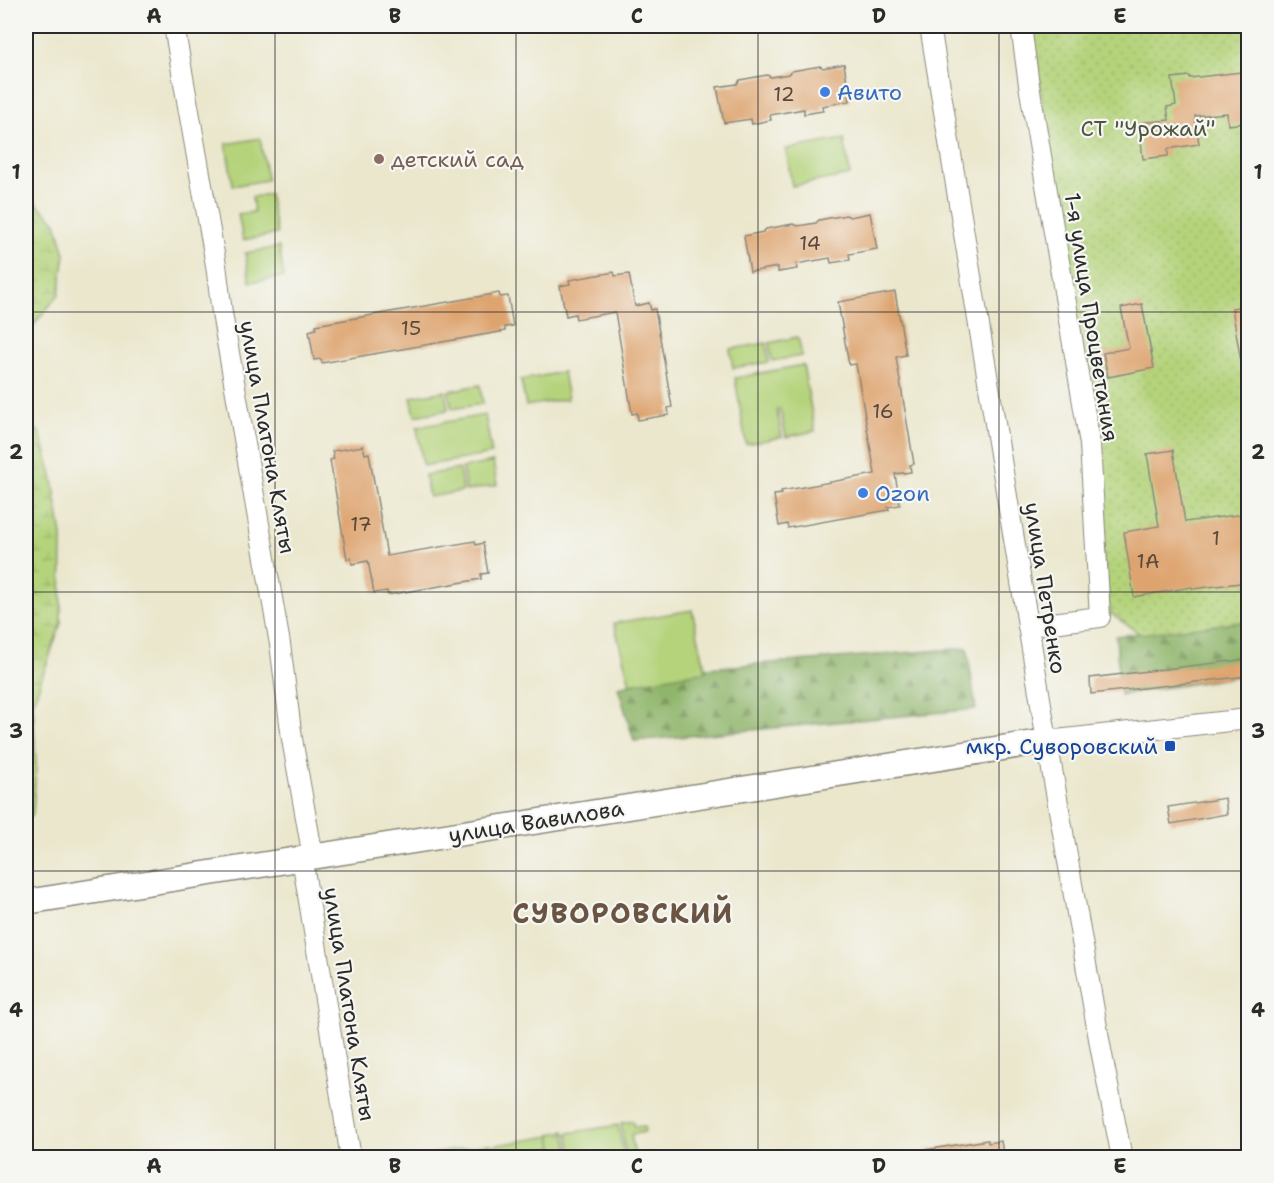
<svg xmlns="http://www.w3.org/2000/svg" width="1274" height="1183" viewBox="0 0 1274 1183" font-family="'Shantell Sans',sans-serif">
  <defs>
    <pattern id="grass-tufts" width="24" height="20" patternUnits="userSpaceOnUse" patternTransform="scale(1.5)"><rect width="24" height="20" fill="#b4d37a"/><path d="M3 7l-1-3M5 7V3M7 7l1-3M15 17l-1-3M17 17v-4M19 17l1-3" fill="none" stroke="#9bb56a"/></pattern>
    <pattern id="forest-firs" width="22" height="20" patternUnits="userSpaceOnUse" patternTransform="scale(1.5)"><rect width="22" height="20" fill="#8fb56a"/><path d="M5 1l3.5 6h-7zM16 11l3.5 6h-7z" fill="#759357"/></pattern>
    <pattern id="wetland-marsh" width="20" height="14" patternUnits="userSpaceOnUse" patternTransform="scale(1.5)"><rect width="20" height="14" fill="#b4d37a"/><path d="M1 5h8M5 5V1M11 12h8M15 12V8" fill="none" stroke="#9bb56a"/></pattern>
    <pattern id="garden-dots" width="8" height="8" patternUnits="userSpaceOnUse" patternTransform="scale(1.5)"><rect width="8" height="8" fill="#b4d37a"/><path d="M2 2h.1M6 6h.1" fill="none" stroke="#9bb56a" stroke-width="1.8" stroke-linecap="round"/></pattern>
  </defs>
  <rect width="100%" height="100%" fill="#f6f6f2"/>
  <filter id="ink" filterUnits="userSpaceOnUse"><feTurbulence type="fractalNoise" baseFrequency=".0167" numOctaves="2"/><feDisplacementMap in="SourceGraphic" scale="12" xChannelSelector="R" yChannelSelector="G"/><feConvolveMatrix kernelMatrix="1 2 1 2 8 2 1 2 1" color-interpolation-filters="sRGB"/></filter>
  <filter id="wash" filterUnits="userSpaceOnUse"><feTurbulence type="fractalNoise" baseFrequency=".008" numOctaves="4" result="noise"/><feDisplacementMap in="SourceGraphic" scale="24" xChannelSelector="R" yChannelSelector="G"/><feGaussianBlur stdDeviation="1.35" result="paint"/><feColorMatrix in="noise" values="0 0 0 0 0 0 0 0 0 0 0 0 0 0 0 0 0 1.4 0 .05"/><feComposite in="paint" operator="in"/></filter>
  <g filter="url(#wash)">
    <rect width="100%" height="100%" fill="#ebe7cd"/>
    <g fill="url(#grass-tufts)" stroke="#707f52" stroke-width="1.5">
      <path d="M633,1121L635,1127L644,1126L645,1132L631,1135L635,1156L650,1153L651,1157H626L621,1123Z"/>
      <path d="M565,1131L569,1152L536,1157L535,1151L553,1148L551,1134Z"/>
      <path d="M490,1144L492,1157H414Z"/>
    </g>
    <g fill="url(#forest-firs)" stroke="#5d704a" stroke-width="1.5">
      <path d="M1248,621V675L1120,695L1116,636Z"/>
      <path d="M967,648L976,709L634,741L618,687L694,669Z"/>
    </g>
    <g fill="url(#wetland-marsh)" stroke="#707f52" stroke-width="1.5">
      <path d="M26,194L56,222L65,254L59,294L34,325L26,329Z"/>
      <path d="M26,420L40,433L52,475L62,536L61,623L33,703L36,766L33,813L26,822Z"/>
    </g>
    <g fill="#b4d37a" stroke="#707f52" stroke-width="1.5">
      <path d="M260,138L267,180L233,186L226,144Z"/>
      <path d="M844,139L850,175L792,186L786,149Z"/>
      <path d="M269,194L277,234L243,240L238,214L254,212L252,197Z"/>
      <path d="M279,247L284,277L250,282L245,253Z"/>
      <path d="M798,337L802,356L772,361L769,343Z"/>
      <path d="M766,343L769,362L733,368L730,349Z"/>
      <path d="M803,365L815,431L786,437L780,409L777,410L782,437L746,444L735,378Z"/>
      <path d="M563,372L568,399L526,406L521,380Z"/>
      <path d="M480,385L483,404L452,409L448,391Z"/>
      <path d="M445,391L448,410L415,416L411,397Z"/>
      <path d="M485,415L492,454L423,466L417,427Z"/>
      <path d="M493,462L497,485L466,491L462,468Z"/>
      <path d="M459,469L463,491L429,497L425,475Z"/>
      <path d="M692,610L706,671L630,684L614,623Z"/>
      <path d="M618,1125L624,1157H578L571,1149L568,1133Z"/>
      <path d="M551,1136L553,1147L493,1157L491,1146Z"/>
    </g>
    <path fill="url(#garden-dots)" stroke="#707f52" stroke-width="1.5" d="M1032,26H1248V621L1140,634L1110,613Z"/>
    <g id="blocks">
      <g fill="#dea46f">
        <path d="M844,64L850,101L822,106L823,111L804,114V109L770,115L771,120L761,122L752,124L751,119L724,123L717,87L737,84L740,80L767,75L771,77L789,74L792,71L820,66L823,68Z"/>
        <path d="M1241,72L1246,123L1228,125L1227,113L1195,116L1199,144L1168,149V156L1143,159L1139,123L1169,120L1167,107L1176,105L1172,78L1189,76L1190,78Z"/>
        <path d="M870,213L877,249L849,254L850,260L831,263L830,258L796,264L797,269L778,272V267L750,272L744,236L763,232L766,229L793,224L798,226L816,223L819,220L846,215L850,217Z"/>
        <path d="M614,272L615,276L629,274L635,306L649,303L651,310L655,309L672,407L668,408L669,415L638,420L637,413L632,414L615,312L576,319L575,314L566,316L560,286L570,284L569,280Z"/>
        <path d="M895,292L906,355L896,357L914,464L910,465L911,472L895,474L900,505L888,507L889,510L788,528L787,524L779,526L774,495L782,494L781,491L875,474L856,364L849,365L838,302Z"/>
        <path d="M499,293L500,297L508,296L513,326L505,327V331L322,363L321,359L314,360L309,331L316,329V325Z"/>
        <path d="M1142,304L1154,368L1108,377L1103,353L1129,348L1121,308Z"/>
        <path d="M1248,305V361L1241,362L1232,308Z"/>
        <path d="M363,446L365,454L369,453L387,556L475,541L476,545L483,543L488,573L481,574V579L388,595L387,591L374,593L368,561L352,564L351,558L347,559L330,460L334,459L332,451Z"/>
        <path d="M1173,450L1185,522L1244,514L1248,555V582L1193,589L1192,587L1134,597L1124,532L1159,526L1147,454Z"/>
        <path d="M1248,659V676L1091,694L1090,678Z"/>
        <path d="M1225,798L1227,814L1171,824L1168,807Z"/>
        <path d="M988,1140V1143L1001,1141L1004,1158H925V1150Z"/>
      </g>
    </g>
  </g>
  <g filter="url(#ink)">
    <use href="#blocks" fill-opacity="0" stroke="#8b897c" stroke-width="1.5"/>
    <g fill="none" stroke-linecap="round" stroke-linejoin="round">
      <defs>
        <g id="minor">
          <path d="M174,26L216,265L222,313L280,644L292,739L313,857"/>
          <path d="M930,26L1047,741L1101,1050L1122,1158"/>
          <path d="M1021,26L1029,85L1090,444L1100,617L1028,626"/>
          <path d="M1047,741L1248,719"/>
          <path d="M302,858L351,1158"/>
        </g>
        <path id="tertiary" d="M26,902L1047,741"/>
      </defs>
      <use href="#minor" stroke="#8b897c" stroke-width="22"/>
      <use href="#tertiary" stroke="#8b897c" stroke-width="27"/>
      <use href="#minor" stroke="#fff" stroke-width="20"/>
      <use href="#tertiary" stroke="#fff" stroke-width="24"/>
    </g>
  </g>
  <path fill="none" stroke="#2b2b2b" stroke-width="1.5" stroke-opacity="0.55" d="M275,26V1158M516,26V1158M758,26V1158M999,26V1158M26,312H1248M26,592H1248M26,871H1248"/>
  <g fill="#3f7fe0" stroke="#f6f6f2" stroke-width="2">
    <circle cx="825" cy="92" r="6"/>
    <circle cx="863" cy="493" r="6"/>
  </g>
  <circle fill="#8d6e63" stroke="#f6f6f2" stroke-width="2" cx="379" cy="159" r="6"/>
  <rect fill="#1a4fb4" stroke="#f6f6f2" stroke-width="2" x="1164" y="740" width="12" height="12" rx="3"/>
  <g text-anchor="middle" stroke-width="4.5" stroke-linejoin="round" paint-order="stroke">
    <g font-size="20" fill="#58493c">
      <text x="784" y="101">12</text>
      <text x="810" y="250">14</text>
      <text x="411" y="335">15</text>
      <text x="883" y="418">16</text>
      <text x="361" y="531">17</text>
      <text x="1216" y="545">1</text>
      <text x="1148" y="568">1А</text>
    </g>
    <g font-size="22" fill="#366cbe" stroke="#f6f6f2" text-anchor="start">
      <text x="837" y="100">Авито</text>
      <text x="875" y="501">Ozon</text>
    </g>
    <g font-size="22" fill="#4d553f" stroke="#f6f6f2">
      <text x="1148" y="136">СТ "Урожай"</text>
    </g>
    <g font-size="22" fill="#785e54" stroke="#f6f6f2" text-anchor="start">
      <text x="391" y="167">детский сад</text>
    </g>
    <g font-size="22" fill="#2b2b2b" stroke="#f6f6f2">
      <text transform="translate(1092 317) rotate(81)" y="8">1-я улица Процветания</text>
      <text transform="translate(268 437) rotate(80)" y="8">улица Платона Кляты</text>
      <text transform="translate(1046 588) rotate(81)" y="8">улица Петренко</text>
      <text transform="translate(536 821) rotate(-9)" y="8">улица Вавилова</text>
      <text transform="translate(350 1004) rotate(81)" y="8">улица Платона Кляты</text>
    </g>
    <g font-size="22" fill="#164399" stroke="#f6f6f2" text-anchor="end">
      <text x="1158" y="754">мкр. Суворовский</text>
    </g>
    <g font-size="28" font-weight="bold" letter-spacing="1.5" fill="#6a5543" stroke="#f6f6f2">
      <text x="623" y="923">СУВОРОВСКИЙ</text>
    </g>
  </g>
  <rect width="1274" height="1183" fill="none" stroke="#f6f6f2" stroke-width="66"/>
  <rect x="33" y="33" width="1208" height="1117" fill="none" stroke="#2b2b2b" stroke-width="2"/>
  <g font-size="20" text-anchor="middle" font-weight="bold" fill="#2b2b2b">
    <text x="154" y="23">A</text>
    <text x="395" y="23">B</text>
    <text x="637" y="23">C</text>
    <text x="879" y="23">D</text>
    <text x="1120" y="23">E</text>
    <text x="16" y="179">1</text>
    <text x="1258" y="179">1</text>
    <text x="16" y="459">2</text>
    <text x="1258" y="459">2</text>
    <text x="16" y="738">3</text>
    <text x="1258" y="738">3</text>
    <text x="16" y="1017">4</text>
    <text x="1258" y="1017">4</text>
    <text x="154" y="1173">A</text>
    <text x="395" y="1173">B</text>
    <text x="637" y="1173">C</text>
    <text x="879" y="1173">D</text>
    <text x="1120" y="1173">E</text>
  </g>
</svg>
